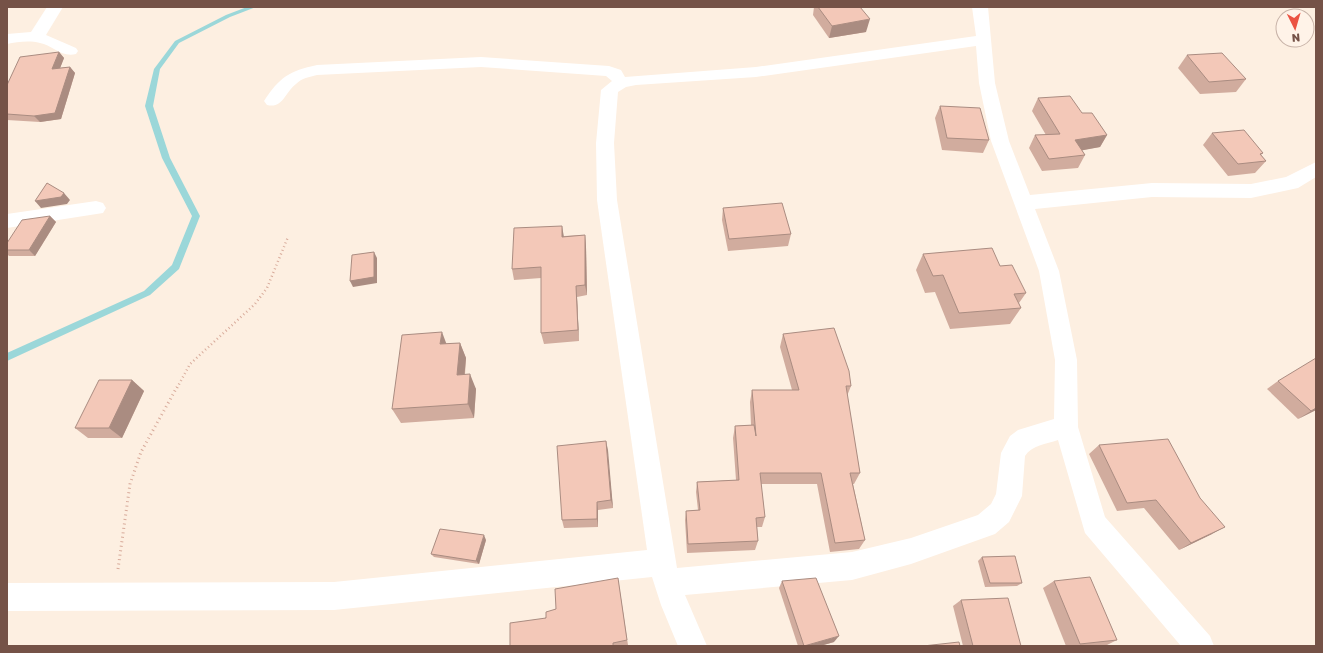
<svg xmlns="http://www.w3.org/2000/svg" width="1323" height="653" viewBox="0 0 1323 653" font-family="'Golos Text',sans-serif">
  <rect width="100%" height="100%" fill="#fdefe1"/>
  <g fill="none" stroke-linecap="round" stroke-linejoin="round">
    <path fill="#9bd7d9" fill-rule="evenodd" d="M247,7H256L230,17L179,43L160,69L153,106L170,158L200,216L179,269L150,295L7,361V353L144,291L172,265L192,216L162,158L145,106L154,69L175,41L226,15Z"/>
    <path stroke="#d8ab9b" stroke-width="2.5" stroke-dasharray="1 3" stroke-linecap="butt" d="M177,388L190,364L255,304L267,288L288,237"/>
    <path stroke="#d8ab9b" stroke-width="3" stroke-dasharray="1 3.5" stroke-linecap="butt" d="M118,569L130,484L141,452L177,387"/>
    <g fill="#fff" fill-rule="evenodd">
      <path d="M47,7H63L46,35L76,48L78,51L76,54C62,58 52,45 40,43C29,40 17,42 7,44V34L31,32Z"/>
      <path d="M972,7H988L995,83L1009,141L1030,195L1152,183L1251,184L1286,177L1316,162V177L1298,188L1251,198L1152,197L1035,209L1059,271L1077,360L1078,427L1105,517L1210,636L1214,646H1181L1085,533L1058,440C1046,444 1032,445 1025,456L1022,496L1009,522L995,534L911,564L852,580L685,595L707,646H678L661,605L652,577L334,610L7,611V583L334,582L647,550L597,200L596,143L601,90L612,81L606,76L481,67L317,75C309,77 302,78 296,84C285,92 283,109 267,105L264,101C280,77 289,71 317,65L481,57L609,66L621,70L625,77L756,67L976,36ZM976,46L979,83L991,141L1039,271L1055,360L1054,419L1018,430L1010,436L1001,453L996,494L991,504L978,515L911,538L852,552L677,568L617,200L614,143L618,92L626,87L636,85L756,77Z"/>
      <path d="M96,201L103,203L106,208L103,213L7,228V214Z"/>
    </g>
  </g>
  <g fill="#d1ac9e">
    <path d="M814,7H860L866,32L829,38L813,15Z"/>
    <path d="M59,52L64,58L60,68L70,67L75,73L61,119L40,122L7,120V85Z"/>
    <path d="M1187,55L1246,79L1236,92L1200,94L1178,68Z"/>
    <path d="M1038,98L1082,113L1107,135L1100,147L1082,150L1085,155L1078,168L1042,171L1029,148L1035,135H1046L1032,111Z"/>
    <path d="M940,106L989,140L983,153L942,150L935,118Z"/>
    <path d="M1212,133L1263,153L1261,155L1266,161L1255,173L1228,176L1203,145Z"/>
    <path d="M723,208L791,234L788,246L728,251L722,220Z"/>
    <path d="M50,216L56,222L35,256H9L7,254V243Z"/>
    <path d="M585,235L586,247L587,295L577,297L579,341L544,344L541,333V278L514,280L512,269L564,236Z"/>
    <path d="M923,254L1000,266L1026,293L1019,303L1021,308L1010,324L950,329L935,292L925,293L916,270Z"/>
    <path d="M783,334L851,386L847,396L860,473L854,484H853L865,540L859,549L830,552L817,484H761L765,517L762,527H757L758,541L755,550L687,553L685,520L686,511L698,510L696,492L697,482L736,480L733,438L735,426L751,425L750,402L752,390H792L780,347Z"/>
    <path d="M460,343L466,358L465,374L476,389L474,418L401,423L392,409L447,344Z"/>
    <path d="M132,380L144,391L122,438H88L75,428Z"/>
    <path d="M1278,381L1316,410L1298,419L1267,389Z"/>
    <path d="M606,441L613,508L598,510V527L564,528L562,520Z"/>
    <path d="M1099,445L1212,534L1179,550L1144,508L1117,511L1089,454Z"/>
    <path d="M486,540L479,564L434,557L431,554Z"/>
    <path d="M982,557L1022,583L1017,586L985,587L978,561Z"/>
    <path d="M618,578L628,645L624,646H510L556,609Z"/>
    <path d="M782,581L834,642L820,646H798L779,588Z"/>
    <path d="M1054,581L1117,640L1105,646H1066L1043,588Z"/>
    <path d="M961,600L1021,646H963L953,606Z"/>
  </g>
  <g fill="#aa8c81">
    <path d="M870,19L866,32L829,38L832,26Z"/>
    <path d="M59,52L64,58L57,76L52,69Z"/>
    <path d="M70,67L75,73L61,119L40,122L34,116Z"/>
    <path d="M1107,135L1100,147L1068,153L1075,140Z"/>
    <path d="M64,193L70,200L67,204L41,208L35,201Z"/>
    <path d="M50,216L56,222L35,256L29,250Z"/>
    <path d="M562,226L564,237H562Z"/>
    <path d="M585,235L586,247L587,295L585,285Z"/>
    <path d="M374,252L377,258V283L353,287L350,281Z"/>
    <path d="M576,286L577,297L579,341L578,330Z"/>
    <path d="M442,332L448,348L440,344Z"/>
    <path d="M460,343L466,358L463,390L457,375Z"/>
    <path d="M470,374L476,389L474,418L468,404Z"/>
    <path d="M132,380L144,391L122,438L109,428Z"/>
    <path d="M1316,408V410L1298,419L1311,411Z"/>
    <path d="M606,441L608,450L613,508L611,500Z"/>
    <path d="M597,502L598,510V527L597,519Z"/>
    <path d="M1225,527L1212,534L1179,550L1191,543Z"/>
    <path d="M484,535L486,540L479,564L476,561Z"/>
    <path d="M839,636L834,642L820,646H805Z"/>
  </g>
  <g fill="#f3c8b8" stroke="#aa8c81">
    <path d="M818,7H860L870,19L832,26Z"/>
    <path d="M59,52L52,69L70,67L55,113L34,116L7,114V85L20,57Z"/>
    <path d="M1222,53L1246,79L1209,82L1187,55Z"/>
    <path d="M1070,96L1082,113H1092L1107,135L1075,140L1085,155L1049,159L1035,135L1060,134L1038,98Z"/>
    <path d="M940,106L980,108L989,140L947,138Z"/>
    <path d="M1244,130L1263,153L1260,154L1266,161L1238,164L1212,133Z"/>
    <path d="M47,183L64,193L61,197L35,201Z"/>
    <path d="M782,203L791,234L729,239L723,208Z"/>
    <path d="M50,216L29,250H7V243L22,220Z"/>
    <path d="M562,226V237L585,235V285L576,286L578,330L541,333V267L512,269L514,228Z"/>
    <path d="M992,248L1000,266L1012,265L1026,293L1014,294L1021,308L959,313L943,275L933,276L923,254Z"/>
    <path d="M374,252V277L350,281L352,255Z"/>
    <path d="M834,328L849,371L851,386H846L860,473H850L865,540L835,543L821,473H760L765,517L756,518L758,541L688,544L686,511L700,510L697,482L739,480L735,426L754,425L756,436L752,390H799L783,334Z"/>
    <path d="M442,332L440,344L460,343L457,375L470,374L468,404L392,409L402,335Z"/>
    <path d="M1316,358V408L1311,411L1278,381Z"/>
    <path d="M99,380H132L109,428H75Z"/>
    <path d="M1168,439L1200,498L1225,527L1191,543L1156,500L1127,503L1099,445Z"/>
    <path d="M606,441L611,500L597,502V519L562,520L557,446Z"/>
    <path d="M440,529L484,535L476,561L431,554Z"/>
    <path d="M1015,556L1022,583H990L982,557Z"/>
    <path d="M1090,577L1117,640L1080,644L1054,581Z"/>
    <path d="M618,578L627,640L613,643V646H510V623L546,618V612L556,609L555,589Z"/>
    <path d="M816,578L839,636L804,646L782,581Z"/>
    <path d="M1008,598L1021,646H973L961,600Z"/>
    <path d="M959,642L960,646H923Z"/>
  </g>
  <rect width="1323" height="653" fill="none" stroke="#755247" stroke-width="16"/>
  <g transform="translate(1295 28) rotate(175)"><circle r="19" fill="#fff3e8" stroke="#c8b3a8"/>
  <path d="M0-3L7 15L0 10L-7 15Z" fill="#eb5342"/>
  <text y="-6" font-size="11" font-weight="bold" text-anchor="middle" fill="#755247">N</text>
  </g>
</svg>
